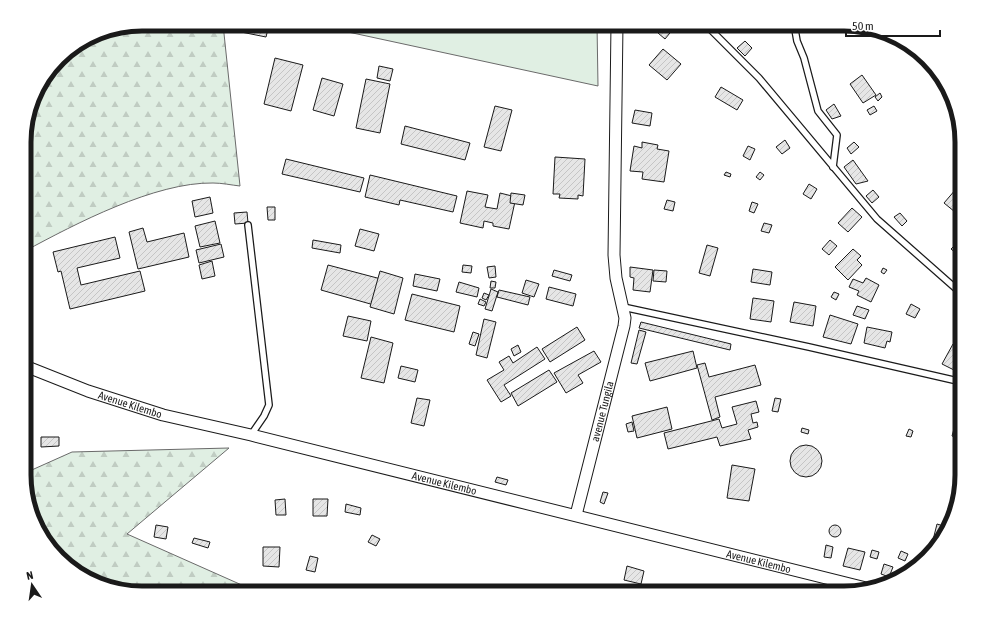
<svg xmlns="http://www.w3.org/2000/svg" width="986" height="617" viewBox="0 0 986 617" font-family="'Asap Condensed',sans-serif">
  <defs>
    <pattern id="forest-firs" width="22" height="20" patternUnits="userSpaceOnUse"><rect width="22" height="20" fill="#e0efe3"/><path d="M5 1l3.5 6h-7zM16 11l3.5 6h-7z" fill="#c0ccc2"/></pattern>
    <pattern id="building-hatch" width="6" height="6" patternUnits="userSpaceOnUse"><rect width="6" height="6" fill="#e6e6e6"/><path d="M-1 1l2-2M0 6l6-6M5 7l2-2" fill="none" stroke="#c5c5c5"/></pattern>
  </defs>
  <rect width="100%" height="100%" fill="#fff"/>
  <g fill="#e0efe3" stroke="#6a6a6a">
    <path d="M311,24H597L598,86Z"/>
    <path d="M244,586L260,593H242Z"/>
  </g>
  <g fill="url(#forest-firs)" stroke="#6a6a6a">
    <path d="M142,24H223L240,186C231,185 222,183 213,183C155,182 75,224 25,251V127L36,90L64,53L97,33Z"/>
    <path d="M229,448L127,534L244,586L241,593H142L77,573L44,540L25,490V473L72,452Z"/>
  </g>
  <g fill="url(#building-hatch)" stroke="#1a1a1a">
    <path d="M238,24L269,25L266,37L236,31Z"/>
    <path d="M643,24H655L649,31Z"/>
    <path d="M665,24H670L674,28L665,39L658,33Z"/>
    <path d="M736,24H746L741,29Z"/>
    <path d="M771,24H781L776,29Z"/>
    <path d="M745,41L752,48L745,56L737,48Z"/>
    <path d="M663,49L681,64L667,80L649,65Z"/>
    <path d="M275,58L303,65L291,111L264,104Z"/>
    <path d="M379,66L393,69L390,81L377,78Z"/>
    <path d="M862,75L876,95L863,103L850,84Z"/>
    <path d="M322,78L343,84L334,116L313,110Z"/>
    <path d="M366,79L390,84L380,133L356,128Z"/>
    <path d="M721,87L743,100L737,110L715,97Z"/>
    <path d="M880,93L882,97L878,101L875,97Z"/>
    <path d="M834,104L841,116L832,119L826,110Z"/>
    <path d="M495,106L512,110L501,151L484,147Z"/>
    <path d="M874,106L877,111L870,115L867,110Z"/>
    <path d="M635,110L652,113L650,126L632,123Z"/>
    <path d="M405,126L470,143L465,160L401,144Z"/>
    <path d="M785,140L790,148L782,154L776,147Z"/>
    <path d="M642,142L658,145L657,149L669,151L664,182L642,179L643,172L630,171L634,146L642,148Z"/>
    <path d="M854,142L859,147L851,154L847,148Z"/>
    <path d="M748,146L755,149L750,160L743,156Z"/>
    <path d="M555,157L585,159L583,196L578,195V199L559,198L560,194H553Z"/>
    <path d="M286,159L364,178L360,192L282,174Z"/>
    <path d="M853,160L868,181L856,184L844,167Z"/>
    <path d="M726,172L731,174L730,177L724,175Z"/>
    <path d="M760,172L764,175L760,180L756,177Z"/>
    <path d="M370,175L457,196L453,212L400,200L399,205L365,197Z"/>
    <path d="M809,184L817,189L811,199L803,194Z"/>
    <path d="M956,189L962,194V204L955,212L944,203Z"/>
    <path d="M873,190L879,197L872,203L866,196Z"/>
    <path d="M467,191L488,195L485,207L497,209L500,193L516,197L509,229L493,226V223L484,221L483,228L460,223Z"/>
    <path d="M511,193L525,195L523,205L510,203Z"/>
    <path d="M210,197L213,213L195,217L192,201Z"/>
    <path d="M667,200L675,202L673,211L664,209Z"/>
    <path d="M752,202L758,204L754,213L749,211Z"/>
    <path d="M267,207H275V220H268Z"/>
    <path d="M852,208L862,217L848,232L838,223Z"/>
    <path d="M247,212L248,223L235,224L234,213Z"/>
    <path d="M900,213L907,221L902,226L894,217Z"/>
    <path d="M215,221L220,243L200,247L195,226Z"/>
    <path d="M764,223L772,225L769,233L761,231Z"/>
    <path d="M143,228L147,242L184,233L189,257L138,269L129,232Z"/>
    <path d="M360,229L379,234L374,251L355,246Z"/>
    <path d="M115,237L120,258L77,268L81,285L140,271L145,291L70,309L61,271L58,272L53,252Z"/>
    <path d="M313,240L341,245L340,253L312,248Z"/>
    <path d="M830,240L837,246L829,255L822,249Z"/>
    <path d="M960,240L962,242V258L951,249Z"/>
    <path d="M221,244L224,257L199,263L196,250Z"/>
    <path d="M707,245L718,248L710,276L699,273Z"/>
    <path d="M853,249L861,256L857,260L862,265L848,280L835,267Z"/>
    <path d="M212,261L215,276L202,279L199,265Z"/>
    <path d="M328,265L381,279L374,305L321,290Z"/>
    <path d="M463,265L472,266L471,273L462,272Z"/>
    <path d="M495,266L496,277L489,278L487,267Z"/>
    <path d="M630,267L653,270L650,292L633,290L634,278L630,277Z"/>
    <path d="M883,268L887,270L884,274L881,272Z"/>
    <path d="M753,269L772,272L770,285L751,282Z"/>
    <path d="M554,270L572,275L570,281L552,276Z"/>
    <path d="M654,270L667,271L666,282L653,281Z"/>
    <path d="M380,271L403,278L394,314L370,307Z"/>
    <path d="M415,274L440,279L437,291L413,286Z"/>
    <path d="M866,278L879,285L871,302L857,295L859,291L849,287L853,279L863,283Z"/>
    <path d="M526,280L539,284L534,297L522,293Z"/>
    <path d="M491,281L496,282L495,288H490Z"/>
    <path d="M459,282L479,288L477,297L456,292Z"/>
    <path d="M549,287L576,294L573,306L546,299Z"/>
    <path d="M491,289L498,292L492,311L485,309Z"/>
    <path d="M499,290L530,297L528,305L497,297Z"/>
    <path d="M834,292L839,294L836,300L831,297Z"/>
    <path d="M484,293L489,295L486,300L482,298Z"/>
    <path d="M412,294L460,306L454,332L405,320Z"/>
    <path d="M753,298L774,301L771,322L750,319Z"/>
    <path d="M480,299L486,302L484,306L478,304Z"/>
    <path d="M794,302L816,306L813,326L790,322Z"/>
    <path d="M911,304L920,309L915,318L906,314Z"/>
    <path d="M857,306L869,310L865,319L853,315Z"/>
    <path d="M830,315L858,324L851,344L823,337Z"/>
    <path d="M348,316L371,321L367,341L343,336Z"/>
    <path d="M484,319L496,322L487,358L476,355Z"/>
    <path d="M641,322L731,344L730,350L639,328Z"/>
    <path d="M577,327L585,340L550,362L542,349Z"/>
    <path d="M867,327L892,332L890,342L887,341L885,348L864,343Z"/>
    <path d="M639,330L646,332L637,364L631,363Z"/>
    <path d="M473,332L479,334L475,346L469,344Z"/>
    <path d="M371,337L393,343L384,383L361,378Z"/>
    <path d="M953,344L962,348V359L956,371L942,364Z"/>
    <path d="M518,345L521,352L514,356L511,349Z"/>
    <path d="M537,347L545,359L504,385L511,396L501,402L487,380L504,370L499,362L509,356L513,363Z"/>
    <path d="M594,351L601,362L578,375L583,383L566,393L554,373Z"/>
    <path d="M693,351L697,368L650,381L645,363Z"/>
    <path d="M705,363L709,377L755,365L761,385L715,397L720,417L712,420L697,365Z"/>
    <path d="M401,366L418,370L415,382L398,378Z"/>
    <path d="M549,370L557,382L518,406L511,393Z"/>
    <path d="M417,398L430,400L424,426L411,423Z"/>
    <path d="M775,398L781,399L778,412L772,411Z"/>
    <path d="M962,400V439L952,436Z"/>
    <path d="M756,401L759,412L751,414L753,423L757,422L758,427L748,430L751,439L720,446L717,437L668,449L664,433L719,419L722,428L737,424L732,407Z"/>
    <path d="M667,407L672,429L637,438L632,416Z"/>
    <path d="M632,422L634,431L628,432L626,424Z"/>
    <path d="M802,428L809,430L808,434L801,432Z"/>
    <path d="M909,429L913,431L911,437L906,436Z"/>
    <path d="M41,437H59V446L41,447Z"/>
    <circle cx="806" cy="461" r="16"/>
    <path d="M732,465L755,469L749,501L727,498Z"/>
    <path d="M497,477L508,480L506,485L495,482Z"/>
    <path d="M958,486H960L951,514Z"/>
    <path d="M603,492L608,493L604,504L600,502Z"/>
    <path d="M285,499L286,515H276L275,500Z"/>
    <path d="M313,499H328L327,516H313Z"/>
    <path d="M346,504L361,508L360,515L345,512Z"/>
    <path d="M937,524L947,527L941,542L933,540Z"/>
    <circle cx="835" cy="531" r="6"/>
    <path d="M156,525L168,527L166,539L154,537Z"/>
    <path d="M372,535L380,539L376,546L368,542Z"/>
    <path d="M194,538L210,542L208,548L192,543Z"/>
    <path d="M826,545L833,547L831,558L824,557Z"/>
    <path d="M263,547H280L279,567L263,566Z"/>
    <path d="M848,548L865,552L860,570L843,566Z"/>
    <path d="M872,550L879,552L877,559L870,557Z"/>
    <path d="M901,551L908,554L905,561L898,558Z"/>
    <path d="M310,556L318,558L315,572L306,570Z"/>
    <path d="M884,564L893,567L889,577L881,574Z"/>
    <path d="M627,566L644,571L641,584L624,580Z"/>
    <path d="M586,587L597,591L596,593H583Z"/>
  </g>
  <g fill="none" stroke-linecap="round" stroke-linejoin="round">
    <defs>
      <g id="service">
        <path d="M705,24L759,78L877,219L962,294"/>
        <path d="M794,24L797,41L804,58L818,111L837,135L833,167"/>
        <path d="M248,225L269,405L264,416L251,435"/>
        <path d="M623,307L809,347L962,382"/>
      </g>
      <g id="minor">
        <path id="s1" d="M25,366L88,391L163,415L251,435L866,588"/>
        <path id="s2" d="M576,515L624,326L625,318L616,278L614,255L617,24"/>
      </g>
    </defs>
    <use href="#service" stroke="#1a1a1a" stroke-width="8"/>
    <use href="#minor" stroke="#1a1a1a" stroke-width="13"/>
    <use href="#service" stroke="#fff" stroke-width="5.5"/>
    <use href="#minor" stroke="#fff" stroke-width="11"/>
  </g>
  <g text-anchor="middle" stroke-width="3" stroke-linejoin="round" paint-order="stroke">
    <g font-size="11" fill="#1a1a1a" stroke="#fff">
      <text dy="4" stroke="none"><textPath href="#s1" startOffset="112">Avenue Kilembo</textPath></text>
      <text dy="4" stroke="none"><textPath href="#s2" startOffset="107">avenue Tungila</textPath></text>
      <text dy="4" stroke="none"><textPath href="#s1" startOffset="436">Avenue Kilembo</textPath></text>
      <text dy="4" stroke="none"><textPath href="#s1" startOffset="760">Avenue Kilembo</textPath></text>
    </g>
  </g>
  <path d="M0 0H986V617H0ZM142 31H844A111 111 0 0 1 955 142V475A111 111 0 0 1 844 586H142A111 111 0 0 1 31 475V142A111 111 0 0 1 142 31Z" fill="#fff" fill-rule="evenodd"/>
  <path fill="none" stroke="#1a1a1a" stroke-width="5" d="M142 31H844A111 111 0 0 1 955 142V475A111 111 0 0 1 844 586H142A111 111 0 0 1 31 475V142A111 111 0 0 1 142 31Z"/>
  <g transform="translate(32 585) rotate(347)" stroke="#ffffff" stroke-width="3" paint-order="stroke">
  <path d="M0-3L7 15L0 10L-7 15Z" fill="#1a1a1a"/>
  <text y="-6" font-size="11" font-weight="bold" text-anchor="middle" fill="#1a1a1a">N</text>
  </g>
  <path d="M846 30v6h94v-6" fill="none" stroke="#1a1a1a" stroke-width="2"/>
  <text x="852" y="30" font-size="12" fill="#1a1a1a" stroke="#ffffff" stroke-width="3" paint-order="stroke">50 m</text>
</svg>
